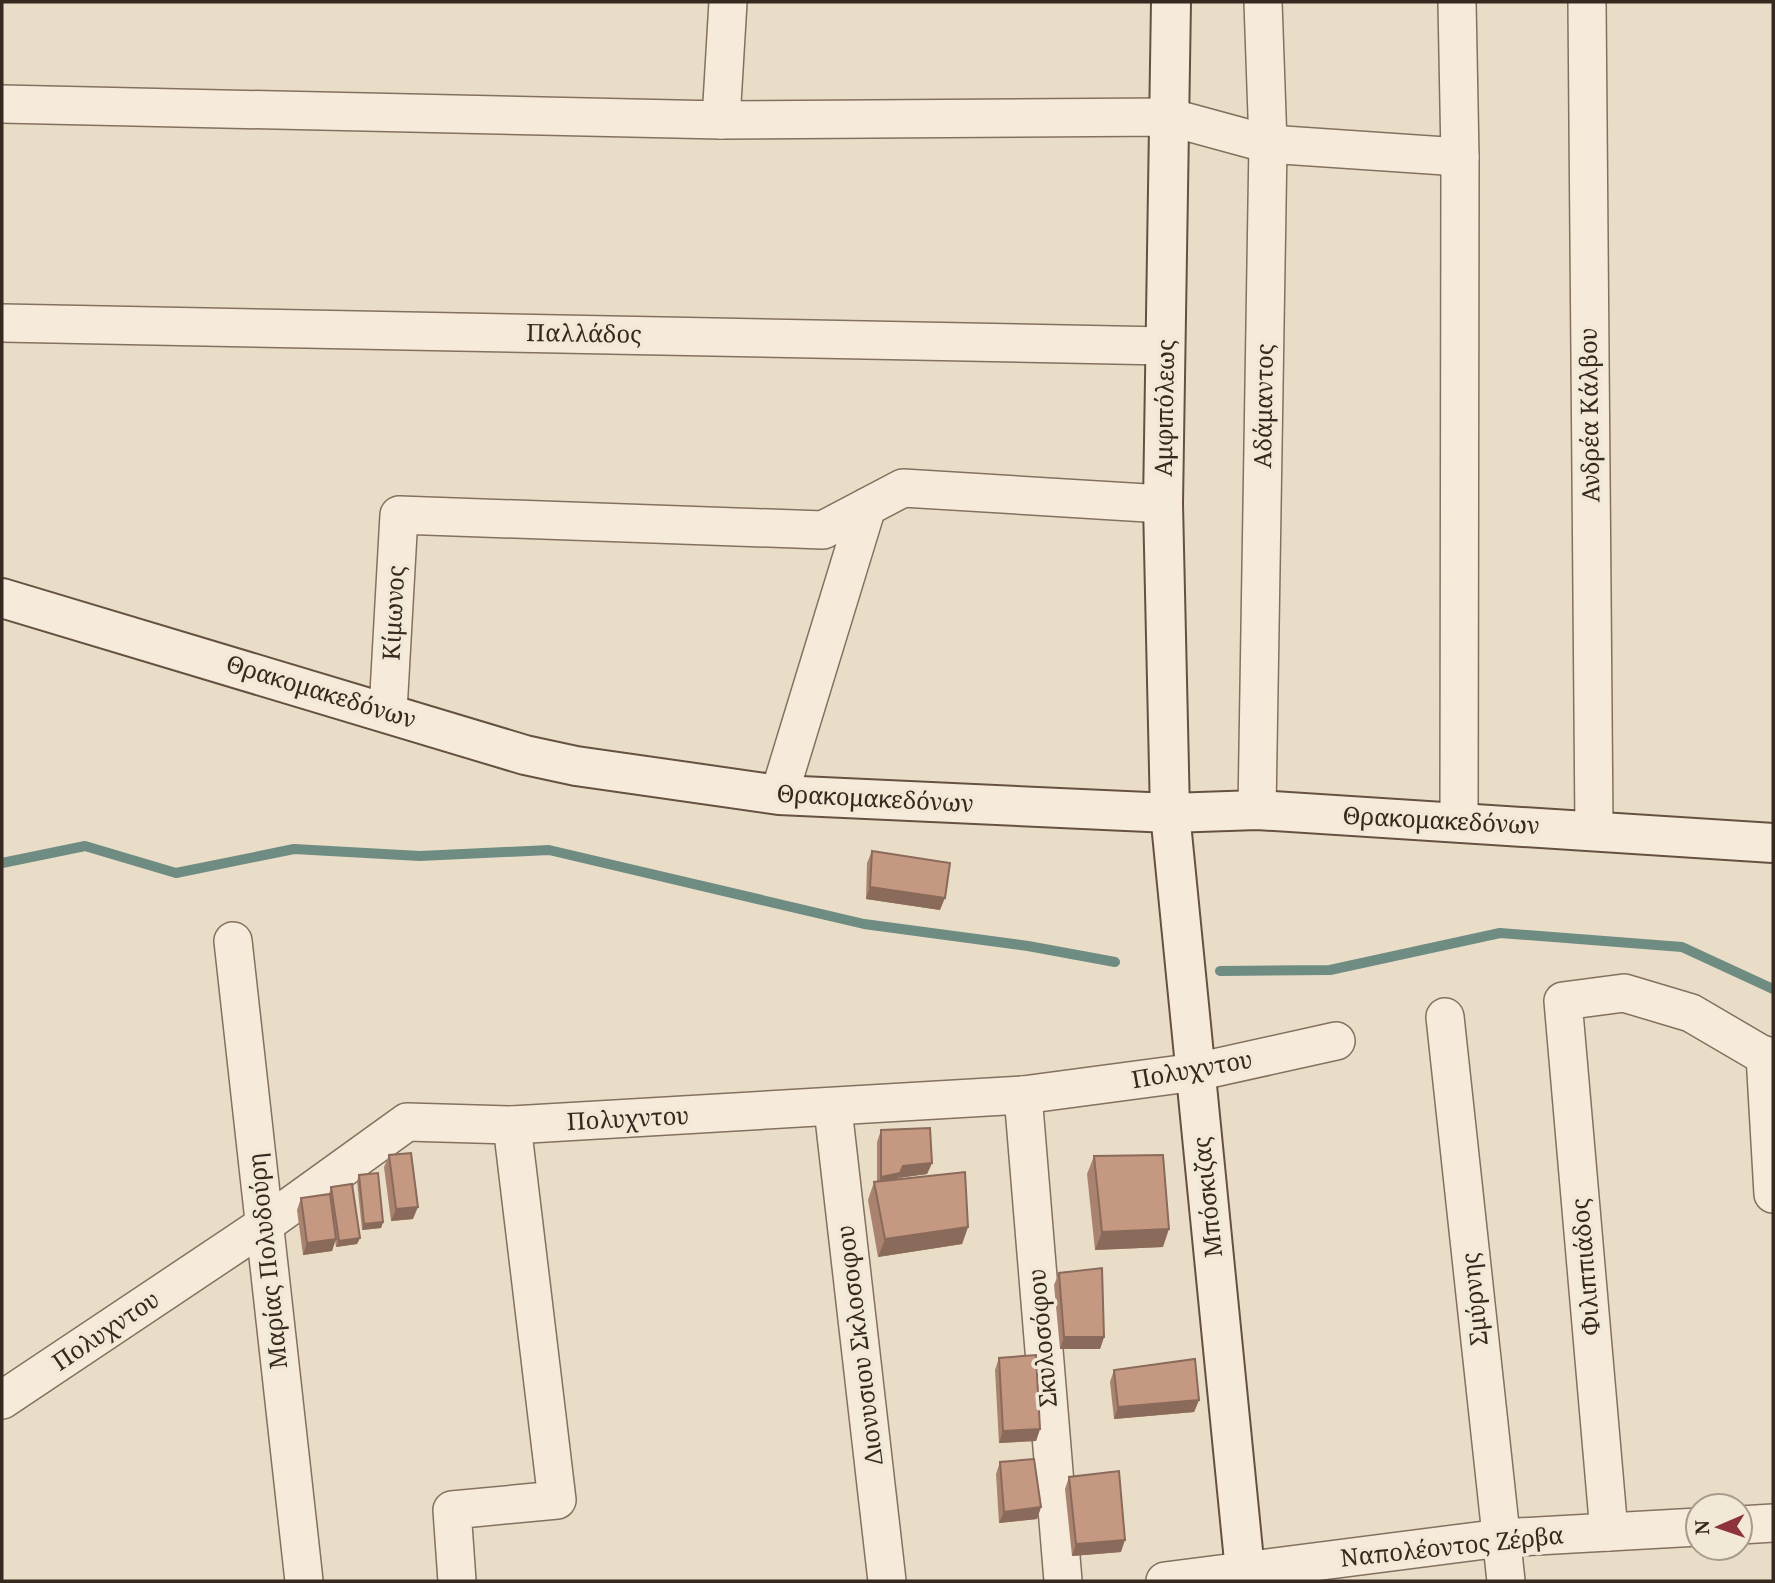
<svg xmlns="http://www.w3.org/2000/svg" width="1775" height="1583" viewBox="0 0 1775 1583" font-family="'Noto Serif',serif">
  <rect width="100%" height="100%" fill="#eaddc7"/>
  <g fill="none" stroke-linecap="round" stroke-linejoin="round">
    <g stroke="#6f8c83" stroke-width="10">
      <path d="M2,863L85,846L176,873L294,849L420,856L549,850L864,924L1028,946L1115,962"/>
      <path d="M1220,971L1330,970L1500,933L1682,947L1773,989"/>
    </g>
    <defs>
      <g id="street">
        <path d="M1457,2L1460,157L1459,823"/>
        <path d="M1587,2L1594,829"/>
        <path d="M2,104L721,120L1169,117L1268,144L1460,157"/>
        <path d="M721,120L728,2"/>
        <path d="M2,323L1165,346"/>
        <path d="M388,711L399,515L823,530L903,488L1163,504"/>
        <path d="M779,795L867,507"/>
        <path d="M1257,810L1268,144L1263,2"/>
        <path d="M233,941L304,1581"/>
        <path d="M1445,1017L1506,1581"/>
        <path d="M1765,1055L1773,1194"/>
        <path d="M1023,1095L1063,1581"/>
        <path d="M833,1109L887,1581"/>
        <path d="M2,1400L264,1225L407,1122L512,1125L1023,1095L1196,1072L1336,1041"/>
        <path d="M1740,1525L1773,1523"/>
        <path d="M1609,1532L1563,1001L1624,993L1691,1013L1773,1061"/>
        <path d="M457,1581L452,1510L557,1500L512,1125"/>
        <path d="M1165,1581L1501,1538L1698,1527"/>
      </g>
      <g id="secondary">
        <path d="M1171,2L1163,504L1170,813L1246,1581"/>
        <path d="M2,598L525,755L576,766L779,795L1170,813L1257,810L1773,843"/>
      </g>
    </defs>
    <use href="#street" stroke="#84705e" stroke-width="40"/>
    <use href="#secondary" stroke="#665141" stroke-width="42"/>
    <use href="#street" stroke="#f6ebda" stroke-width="37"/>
    <use href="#secondary" stroke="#f6ebda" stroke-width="38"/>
  </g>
  <g fill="#a9836f">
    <path d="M872,851L940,910L866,899L867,863Z"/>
    <path d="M881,1130L932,1163L927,1174L898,1178V1180L968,1227L962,1244L878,1257L868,1200L874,1182H877V1142Z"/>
    <path d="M389,1155L413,1219L391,1221L384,1167Z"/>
    <path d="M1094,1156L1163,1247L1095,1250L1087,1174Z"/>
    <path d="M359,1175L383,1222L381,1228L362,1230L357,1181Z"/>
    <path d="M331,1187L360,1238L357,1244L336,1247L335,1240L332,1251L303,1255L297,1210L301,1198L329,1194Z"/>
    <path d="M1059,1273L1104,1337L1100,1349H1060L1054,1285Z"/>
    <path d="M999,1358L1040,1429L1036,1441L999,1443L995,1370Z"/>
    <path d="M1114,1370L1199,1400L1194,1412L1114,1419L1110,1382Z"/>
    <path d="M1000,1462L1041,1507L1037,1519L999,1523L996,1474Z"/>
    <path d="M1069,1477L1121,1552L1072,1556L1065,1489Z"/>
  </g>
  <g fill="#8a6a5a">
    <path d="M870,887L945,898L940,910L866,899Z"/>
    <path d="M932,1163L927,1174L898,1178L903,1166Z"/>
    <path d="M900,1173L895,1185L877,1189L881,1177Z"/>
    <path d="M418,1207L413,1219L391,1221L396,1209Z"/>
    <path d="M383,1222L381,1228L362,1230L364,1224Z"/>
    <path d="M968,1227L962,1244L878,1257L885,1239Z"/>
    <path d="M1169,1229L1163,1247L1095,1250L1102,1232Z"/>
    <path d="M360,1238L357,1244L336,1247L339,1241Z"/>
    <path d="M336,1239L332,1251L303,1255L307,1243Z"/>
    <path d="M1064,1337H1104L1100,1349H1060Z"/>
    <path d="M1199,1400L1194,1412L1114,1419L1118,1407Z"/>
    <path d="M1040,1429L1036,1441L999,1443L1003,1431Z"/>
    <path d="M1041,1507L1037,1519L999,1523L1004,1512Z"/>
    <path d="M1125,1540L1121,1552L1072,1556L1076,1544Z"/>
  </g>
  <g fill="#c59881" stroke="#8a6a5a" stroke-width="2">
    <path d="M872,851L950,863L945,898L870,887Z"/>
    <path d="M930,1128L932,1163L903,1166L900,1173L881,1177V1130Z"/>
    <path d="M411,1153L418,1207L396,1209L389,1155Z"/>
    <path d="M1163,1155L1169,1229L1102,1232L1094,1156Z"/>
    <path d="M965,1172L968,1227L885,1239L874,1182Z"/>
    <path d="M378,1173L383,1222L364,1224L359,1175Z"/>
    <path d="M352,1184L360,1238L339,1241L331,1187Z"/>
    <path d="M330,1194L336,1239L307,1243L301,1198Z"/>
    <path d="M1102,1268L1104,1337H1064L1059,1273Z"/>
    <path d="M1036,1355L1040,1429L1003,1431L999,1358Z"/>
    <path d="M1195,1359L1199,1400L1118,1407L1114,1370Z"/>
    <path d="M1034,1459L1041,1507L1004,1512L1000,1462Z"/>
    <path d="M1119,1471L1125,1540L1076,1544L1069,1477Z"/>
  </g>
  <g text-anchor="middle" stroke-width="7" stroke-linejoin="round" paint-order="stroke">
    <g font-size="24" fill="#362920" stroke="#f2e8d6">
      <text transform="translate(584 334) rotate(1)" y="8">Παλλάδος</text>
      <text transform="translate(1264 406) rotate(-89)" y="8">Αδάμαντος</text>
      <text transform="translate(1165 408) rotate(-89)" y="8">Αμφιπόλεως</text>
      <text transform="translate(1590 415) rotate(-91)" y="8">Ανδρέα Κάλβου</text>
      <text transform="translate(394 613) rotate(-87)" y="8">Κίμωνος</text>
      <text transform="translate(321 692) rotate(17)" y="8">Θρακομακεδόνων</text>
      <text transform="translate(875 799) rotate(3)" y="8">Θρακομακεδόνων</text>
      <text transform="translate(1441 821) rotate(3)" y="8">Θρακομακεδόνων</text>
      <text transform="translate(1192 1070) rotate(-10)" y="8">Πολυχντου</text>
      <text transform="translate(628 1119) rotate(-3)" y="8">Πολυχντου</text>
      <text transform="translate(1208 1197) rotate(-96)" y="8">Μπόσκιζας</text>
      <text transform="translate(268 1261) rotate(-96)" y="8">Μαρίας Πολυδούρη</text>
      <text transform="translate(1586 1267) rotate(-95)" y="8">Φιλιππιάδος</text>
      <text transform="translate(1475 1299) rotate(-96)" y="8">Σμύρνης</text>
      <text transform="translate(106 1331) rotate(-34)" y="8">Πολυχντου</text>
      <text transform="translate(1043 1338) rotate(-95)" y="8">Σκυλοσόφου</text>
      <text transform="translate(860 1345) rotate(-97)" y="8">Διονυσιου Σκλοσοφου</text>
      <text transform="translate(1452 1547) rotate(-6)" y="8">Ναπολέοντος Ζέρβα</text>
    </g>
  </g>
  <rect width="1775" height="1583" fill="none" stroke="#362920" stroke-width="7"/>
  <g transform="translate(1719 1527) rotate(268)"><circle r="33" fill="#f2e8d6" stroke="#a79c8d" stroke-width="2"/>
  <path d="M0-5L12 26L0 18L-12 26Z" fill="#8d343b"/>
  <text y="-10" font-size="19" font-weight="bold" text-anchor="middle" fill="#362920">N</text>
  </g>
</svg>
